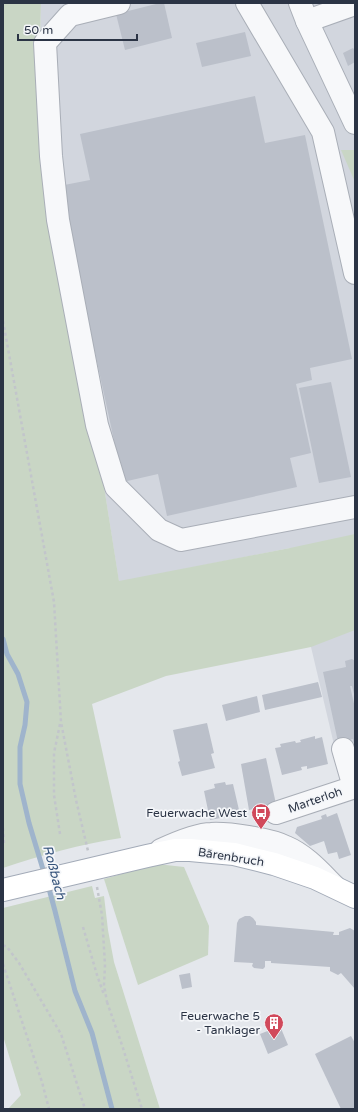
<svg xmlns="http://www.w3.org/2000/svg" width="358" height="1112" viewBox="0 0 358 1112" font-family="'Varela Round',sans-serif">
  <rect width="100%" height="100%" fill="#e4e7ec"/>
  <path fill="#d2d6de" d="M41,3H355V783L344,787L311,647L290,548L119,582L93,417L40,43Z"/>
  <g fill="#c9d6c5">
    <path d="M3,3H41L40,43L93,417L119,581L290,548L355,534V630L311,647L166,676L92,704L121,838C81,844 41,855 3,868Z"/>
    <path d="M341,150H355V182Z"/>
    <path d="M157,864L184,867L209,926L208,955L138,985L104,879Z"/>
    <path d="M92,886L95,898L104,896L108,930L114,962L160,1109H8L21,1095L3,1036V908Z"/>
  </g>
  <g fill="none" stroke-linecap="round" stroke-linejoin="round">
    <g stroke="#9fb4cc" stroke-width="5">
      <path d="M3,639L7,654L18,674L27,702L25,725L20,747V784L29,823L45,876"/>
      <path d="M48,885L55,911L75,991L92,1033L112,1109"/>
    </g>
  </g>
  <g fill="#bbc0ca">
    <path d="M160,3H164L172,38L125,50L116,14Z"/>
    <path d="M245,32L251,56L202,67L196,43Z"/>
    <path d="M353,48L355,51V62L348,66L343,53Z"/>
    <path d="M255,96L265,143L305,135L352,359L310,368L312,380L296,384L311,453L290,458L297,487L167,516L158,474L123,482L59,186L90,180L80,134Z"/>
    <path d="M331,382L351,477L319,483L299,388Z"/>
    <path d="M352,659L355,661V698L352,686H350L355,708L354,745L353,739L338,742L323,672L346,667L345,661Z"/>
    <path d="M318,682L322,697L265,710L262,695Z"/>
    <path d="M257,696L260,712L226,721L222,705Z"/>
    <path d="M207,723L214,753L211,754L215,768L182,776L178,762L180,761L173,730Z"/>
    <path d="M315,736V739L322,737L328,764L307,769V766L301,767L302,770L282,775L275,748L281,747L280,744L295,741L296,743L301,742L300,740Z"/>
    <path d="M266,758L276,804L249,810L241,764Z"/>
    <path d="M225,782L226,785L233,784L239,810L236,815L210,820L204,791L215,788L214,784Z"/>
    <path d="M337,813L351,855L339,859L337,852L328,854L324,841L310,846L295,833L297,827L322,819L321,816L326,814L327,817Z"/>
    <path d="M245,916H250L253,918L256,922V925L334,932L333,935H339V932L350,928L355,931V989L341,973L338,975L330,971V967L271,963V961H265V967L263,969L254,968L252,966L253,963L234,962L237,923L239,919Z"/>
    <path d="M190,973L192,987L182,989L179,975Z"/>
    <path d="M280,1026L288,1045L268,1054L260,1034Z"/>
    <path d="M351,1036L355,1043V1109H341L315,1054Z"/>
  </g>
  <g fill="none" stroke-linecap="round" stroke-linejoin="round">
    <defs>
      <g id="minor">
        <path d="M119,3L70,15L45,43L51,156L58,220L97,425L116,487L159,530L181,540L355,507"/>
        <path d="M247,3L323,132L355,273"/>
        <path d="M300,3L307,21L355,123"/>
        <path d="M307,21L355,4"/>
        <path d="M343,749L354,787"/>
        <path d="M276,813L355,787"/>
        <path d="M161,850C174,844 196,834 211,834C228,833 271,839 286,847C305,855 320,872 334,886"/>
      </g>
      <path id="major" d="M3,890L147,856L175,850H190L234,854L274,864L315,878L355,897"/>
    </defs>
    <use href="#minor" stroke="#a9aeb7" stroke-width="24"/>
    <use href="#major" stroke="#a3abb8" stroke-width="24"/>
    <g stroke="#c2c5cb" stroke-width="2.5" stroke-dasharray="3 3" stroke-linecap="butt">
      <path d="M3,321L54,602L61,722L76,800L88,851"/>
      <path d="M3,828L4,843"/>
      <path d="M60,834L54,795V753L60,724"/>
      <path d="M97,887L102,915L105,965L104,985L107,1002"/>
      <path d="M83,927L97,975L104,995"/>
      <path d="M3,945L7,947L19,963L61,1034L85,1109"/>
      <path d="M3,964L42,1082L49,1109"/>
      <path d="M107,1002L122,1045L142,1109"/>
    </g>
    <use href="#minor" stroke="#f7f8fa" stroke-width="22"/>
    <use href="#major" stroke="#fff" stroke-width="22"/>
  </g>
  <defs>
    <symbol id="bus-pin" viewBox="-11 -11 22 30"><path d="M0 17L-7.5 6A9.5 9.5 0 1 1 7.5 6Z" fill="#d1495b" stroke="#f4f6f9"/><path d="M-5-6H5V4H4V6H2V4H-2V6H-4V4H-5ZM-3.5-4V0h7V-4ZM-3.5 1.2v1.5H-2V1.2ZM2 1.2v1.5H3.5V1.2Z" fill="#fff"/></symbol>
    <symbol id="building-pin" viewBox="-11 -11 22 30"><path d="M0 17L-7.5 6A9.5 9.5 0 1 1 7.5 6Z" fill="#d1495b" stroke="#f4f6f9"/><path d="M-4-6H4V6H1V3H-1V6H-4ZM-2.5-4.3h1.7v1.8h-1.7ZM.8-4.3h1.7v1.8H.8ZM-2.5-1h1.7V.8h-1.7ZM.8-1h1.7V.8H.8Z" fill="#fff"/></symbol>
  </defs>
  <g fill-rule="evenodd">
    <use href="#bus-pin" x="250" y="802" width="22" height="30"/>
    <use href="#building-pin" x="263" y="1012" width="22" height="30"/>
  </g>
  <g text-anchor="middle" stroke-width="3.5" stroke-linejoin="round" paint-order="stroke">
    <g font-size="12" fill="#2b3445" stroke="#f4f6f9">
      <text transform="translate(315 800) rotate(-19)" y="4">Marterloh</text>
      <text transform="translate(231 857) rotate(9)" y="4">Bärenbruch</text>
    </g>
    <g font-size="12" fill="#2b3445" stroke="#f4f6f9" text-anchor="end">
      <text x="247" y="817">Feuerwache West</text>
      <text x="260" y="1020">Feuerwache 5<tspan x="260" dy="14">- Tanklager</tspan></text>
    </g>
    <g font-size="13" font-style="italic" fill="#34527a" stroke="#f4f6f9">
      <text transform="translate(55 872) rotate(75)" y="5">Roßbach</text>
    </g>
  </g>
  <rect width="358" height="1112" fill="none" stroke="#2b3445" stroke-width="8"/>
  <path d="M18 34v6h119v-6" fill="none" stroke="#2b3445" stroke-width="2"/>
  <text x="24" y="34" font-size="12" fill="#2b3445" stroke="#f4f6f9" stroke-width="3" paint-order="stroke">50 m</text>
</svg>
